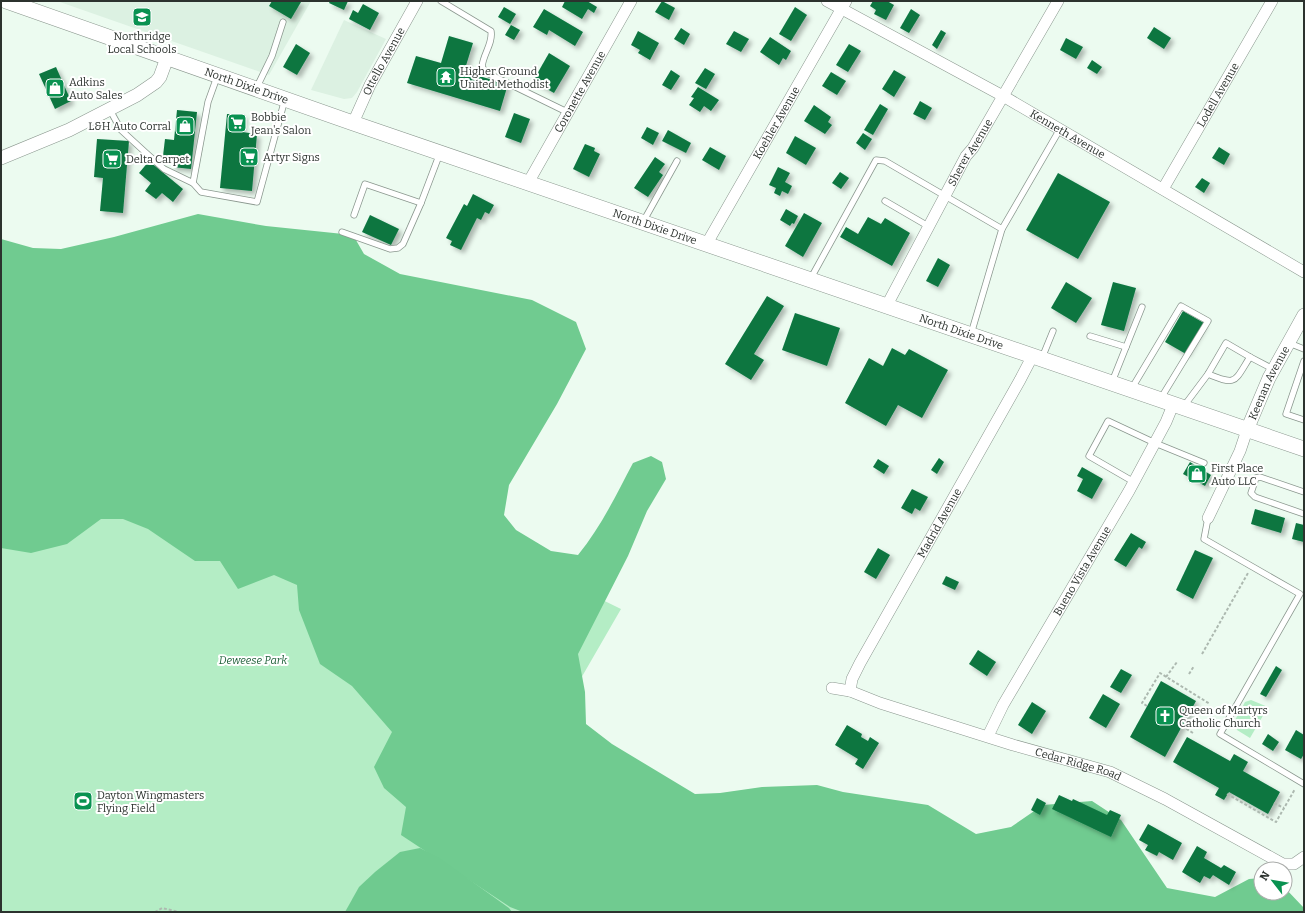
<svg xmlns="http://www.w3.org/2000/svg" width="1305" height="913" viewBox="0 0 1305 913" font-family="Bitter,serif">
  <defs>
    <filter id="shadow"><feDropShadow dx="3.5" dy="3.5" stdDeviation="2" flood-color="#0004"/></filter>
  </defs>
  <rect width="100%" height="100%" fill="#ecfbf0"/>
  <g fill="#dcf1e2">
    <path d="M57,1H311L269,75Z"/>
    <path d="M344,20L386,39L357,92L352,98L344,99L311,90Z"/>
  </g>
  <g fill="#b4edc5">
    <path d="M1,317L472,536L621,609L554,725L673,792L1082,912H1Z"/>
    <path d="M1251,700L1268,707L1250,738L1237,730L1234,722L1245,702Z"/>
  </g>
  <path fill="#70cb90" d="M198,214L266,226L353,235L364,254L400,274L532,300L576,322L586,349L557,404L509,485L504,515L516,530L551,551L578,555C601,527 616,495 633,463L651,456L662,462L666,479L647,511L628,556L578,654L585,692L586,724L612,744L695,794L720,793L762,787L817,785L843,792L928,805L976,834L1011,827L1043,805L1092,801L1121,820L1167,888L1215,897L1249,879L1261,878V893H1285V888L1304,908V912H523L510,907L401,835L406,807L384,788L374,767L392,732L352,686L320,664L299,610L297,585L274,575L238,589L220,561H195L148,529L123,519H101L67,544L31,553L1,548V239L33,248L61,249L114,237Z"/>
  <path fill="#6fca8f" d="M420,848L438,857L509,908L512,912H345L359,887L375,872L400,852Z"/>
  <g fill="#0a7641" filter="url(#shadow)">
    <path d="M272,1H299L301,2L291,19L269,6Z"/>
    <path d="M330,1H348L344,10L329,3Z"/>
    <path d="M565,1H587L597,7L594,13L588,9L582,19L562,7Z"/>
    <path d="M662,1L675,8L669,20L655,12Z"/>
    <path d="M873,1H887L894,5L886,20L874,14L876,10L870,6Z"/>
    <path d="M363,4L379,13L370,30L349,19L353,10L358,13Z"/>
    <path d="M504,7L516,14L510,24L498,17Z"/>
    <path d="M795,7L807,15L791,41L779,34Z"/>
    <path d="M544,9L583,32L575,46L549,30L547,35L533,27Z"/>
    <path d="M911,9L920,15L909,33L900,28Z"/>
    <path d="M511,25L520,30L514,40L505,35Z"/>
    <path d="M1154,27L1171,38L1164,49L1147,38Z"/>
    <path d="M681,28L690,34L684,45L674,39Z"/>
    <path d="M941,30L946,33L937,49L932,45Z"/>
    <path d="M638,31L659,43L650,60L638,53L640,50L631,45Z"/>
    <path d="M734,31L749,39L741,52L726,44Z"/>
    <path d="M449,36L473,43L464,72L508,84L500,111L407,83L416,56L441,63Z"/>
    <path d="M770,37L791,51L786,60L783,58L779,65L760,52Z"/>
    <path d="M1066,38L1083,47L1076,59L1060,50Z"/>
    <path d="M296,44L310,53L297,75L283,67Z"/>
    <path d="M849,44L861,51L848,72L836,65Z"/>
    <path d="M549,53L570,66L554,93L533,81Z"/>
    <path d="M1092,60L1102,67L1097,74L1087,68Z"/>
    <path d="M56,67L71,101L55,109L39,74Z"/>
    <path d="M705,68L715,74L706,89L695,83Z"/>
    <path d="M671,70L680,76L671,90L662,85Z"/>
    <path d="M894,70L906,77L894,97L882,89Z"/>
    <path d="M831,72L846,81L837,95L822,86Z"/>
    <path d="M698,87L719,100L711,111L704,106L700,112L689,105L694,98L691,97Z"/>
    <path d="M920,101L932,108L925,120L913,114Z"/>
    <path d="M880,104L888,109L873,135L864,130Z"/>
    <path d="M814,105L831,117L828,122L832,125L825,134L804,121Z"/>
    <path d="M177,110L197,112L191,169L172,167L173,157L163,156L165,139L174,140Z"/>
    <path d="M514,113L530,119L521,143L505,137Z"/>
    <path d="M227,114L244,115L242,132L257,134L252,191L220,188Z"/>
    <path d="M647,127L659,133L653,145L641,138Z"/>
    <path d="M668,130L691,143L686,153L662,141Z"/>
    <path d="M863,133L872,139L865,150L856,143Z"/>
    <path d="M795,136L816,148L806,165L786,153Z"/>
    <path d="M97,139L129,141L123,213L100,211L103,178L94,177Z"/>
    <path d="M585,144L595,148L594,151L600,154L589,177L573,169Z"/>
    <path d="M710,147L726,156L719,170L702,160Z"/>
    <path d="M1219,147L1230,154L1224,165L1212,158Z"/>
    <path d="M655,157L665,164L659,172L663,175L648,197L634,188Z"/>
    <path d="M149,161L183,189L173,202L162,193L156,199L145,191L151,183L139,173Z"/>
    <path d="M778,167L790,173L785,182L792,186L788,194L782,191L780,196L774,193L776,188L769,185Z"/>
    <path d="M840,172L849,178L841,189L832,183Z"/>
    <path d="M1058,173L1110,202L1078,259L1026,230Z"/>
    <path d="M1202,178L1210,183L1204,193L1195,187Z"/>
    <path d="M473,194L494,205L489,214L485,212L481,220L477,218L461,250L450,245L452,241L446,238L464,204L467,206Z"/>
    <path d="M786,209L798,216L794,224L792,223L790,226L780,220Z"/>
    <path d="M804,213L822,223L803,257L785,246Z"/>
    <path d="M370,215L399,229L391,245L362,232Z"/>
    <path d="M868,217L881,224L885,218L910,233L892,266L840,237L846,227L858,234Z"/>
    <path d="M938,258L950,265L938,287L926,281Z"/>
    <path d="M1066,282L1092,298L1076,323L1051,308Z"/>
    <path d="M1113,282L1136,288L1124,331L1101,325Z"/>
    <path d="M767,296L784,306L754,354L764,360L751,380L725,364Z"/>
    <path d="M1183,311L1204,323L1186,354L1165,342Z"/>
    <path d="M795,313L840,328L827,366L782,350Z"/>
    <path d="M892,348L905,355L909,349L948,370L922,418L898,405L886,426L845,403L869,358L883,366Z"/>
    <path d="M939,458L944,462L937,474L931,470Z"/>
    <path d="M878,459L889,466L884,474L873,467Z"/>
    <path d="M1190,462L1211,475L1205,486L1183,474Z"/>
    <path d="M1082,467L1103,479L1092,499L1077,491L1083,479L1077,476Z"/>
    <path d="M912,489L928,497L920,511L915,508L912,514L901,508Z"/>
    <path d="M1255,509L1285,518L1281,533L1251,524Z"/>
    <path d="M1296,523L1304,525V542L1292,539Z"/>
    <path d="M1131,533L1146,542L1142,549L1139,547L1126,567L1114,560Z"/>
    <path d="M878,548L890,555L876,579L864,572Z"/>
    <path d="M1195,550L1213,558L1193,599L1176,590Z"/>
    <path d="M946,576L959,582L955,590L942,584Z"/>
    <path d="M978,650L996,662L987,676L969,664Z"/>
    <path d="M1276,666L1282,670L1266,697L1260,694Z"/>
    <path d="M1121,669L1132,675L1121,693L1110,687Z"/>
    <path d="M1161,681L1196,701L1165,757L1130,737Z"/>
    <path d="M1103,694L1120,704L1106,728L1089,718Z"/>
    <path d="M1032,702L1046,711L1032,734L1018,725Z"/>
    <path d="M847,725L862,734L861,737L868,741L870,737L879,743L863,769L855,764L858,759L835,745Z"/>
    <path d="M1296,730L1304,735V754L1301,759L1285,750Z"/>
    <path d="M1268,734L1279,742L1273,751L1262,744Z"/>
    <path d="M1187,737L1230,761L1234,754L1248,762L1243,771L1280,792L1268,814L1229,792L1224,800L1215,795L1219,788L1173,762Z"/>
    <path d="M1059,795L1072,801L1073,799L1107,815L1110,810L1121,815L1111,837L1052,809Z"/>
    <path d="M1037,798L1046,803L1040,815L1031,810Z"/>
    <path d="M1148,824L1182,843L1173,860L1159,852L1157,856L1145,850L1148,845L1139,840Z"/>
    <path d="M1197,846L1207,852L1204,858L1221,868L1224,865L1236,872L1229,885L1213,875L1210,879L1204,876L1200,883L1182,872Z"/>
  </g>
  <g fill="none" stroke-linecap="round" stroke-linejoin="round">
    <defs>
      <g id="service">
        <path d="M441,1L491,31C493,44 483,54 482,67L487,73L567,112"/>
        <path d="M256,89L272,56L283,22"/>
        <path d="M110,110L121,130L145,152L164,169L193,183L208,102L217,77"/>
        <path d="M193,183L201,192L257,202L285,99"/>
        <path d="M885,201L928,226"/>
        <path d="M354,215L365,184L421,203L440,153"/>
        <path d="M643,222L677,161"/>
        <path d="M1002,229L1060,129"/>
        <path d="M342,232L390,249L398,248L403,244L421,203"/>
        <path d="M811,278L876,160L885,161L1002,229L971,334"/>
        <path d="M1090,336L1126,347"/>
        <path d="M1289,343L1304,349"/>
        <path d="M1042,358L1053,331"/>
        <path d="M1304,361L1286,414L1304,420"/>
        <path d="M1208,374C1237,386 1234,382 1250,357L1273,369"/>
        <path d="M1112,382L1142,307"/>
        <path d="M1132,388L1181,306L1208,321L1161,398"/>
        <path d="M1184,406L1208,374L1226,343L1250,357"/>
        <path d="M1134,482L1089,456L1108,421L1155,443L1204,463"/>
        <path d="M1304,492L1260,477L1256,478L1251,493L1255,497L1304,514"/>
        <path d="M1208,518L1204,539L1300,594L1220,734L1304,784"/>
      </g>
      <g id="minor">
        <path id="s1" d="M827,1L1003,96L1304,272"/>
        <path id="s2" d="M353,123L370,85L417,1"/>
        <path id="s3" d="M528,183L631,1"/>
        <path id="s4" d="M1163,189L1272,1"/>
        <path id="s5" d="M706,245L846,1"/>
        <path id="s6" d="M886,307L966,156L973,148L1058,1"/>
        <path d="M1208,518L1240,451L1247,430"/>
        <path id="s7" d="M832,688L850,691L880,703L1013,745L1110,772L1165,799L1283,864H1294L1304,857"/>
        <path id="s8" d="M850,691L852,679L860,663L1020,380L1032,357"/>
        <path id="s9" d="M988,736L1003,705L1129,491L1166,422L1173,405"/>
      </g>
      <g id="tertiary">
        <path d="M1,158L69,130L137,95L156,82L160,77L167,58"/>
        <path id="s10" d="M1247,430L1269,378L1304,315"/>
      </g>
      <g id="secondary">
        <path id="s11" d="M6,1L353,123L1304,449"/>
      </g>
    </defs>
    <use href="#service" stroke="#8a978e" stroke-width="7"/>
    <use href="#minor" stroke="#8a978e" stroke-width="12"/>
    <use href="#tertiary" stroke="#8a978e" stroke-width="14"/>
    <use href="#secondary" stroke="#8a978e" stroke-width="16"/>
    <g stroke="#adb9b0" stroke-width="2" stroke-dasharray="3 2" stroke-linecap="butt">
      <path d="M1202,654L1248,573"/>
      <path d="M1189,674L1194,666"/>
      <path d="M1166,677L1177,662"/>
      <path d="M1147,706L1142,703L1160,673L1210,704"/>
      <path d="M1182,726L1193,733"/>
      <path d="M1227,794L1276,822L1295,789"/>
      <path d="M1274,803L1284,808"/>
      <path d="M155,912L162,908L179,912"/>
    </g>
    <use href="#service" stroke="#fff" stroke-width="5.5"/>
    <use href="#minor" stroke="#fff" stroke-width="11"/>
    <use href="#tertiary" stroke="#fff" stroke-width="13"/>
    <use href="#secondary" stroke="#fff" stroke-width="15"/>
  </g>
  <defs>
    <symbol id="school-square" viewBox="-11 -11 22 22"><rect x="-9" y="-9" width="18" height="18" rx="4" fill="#099251" stroke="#fff"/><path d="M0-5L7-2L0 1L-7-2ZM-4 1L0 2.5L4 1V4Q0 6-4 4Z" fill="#fff"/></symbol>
    <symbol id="temple-square" viewBox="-11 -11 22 22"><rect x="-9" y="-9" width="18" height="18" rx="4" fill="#099251" stroke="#fff"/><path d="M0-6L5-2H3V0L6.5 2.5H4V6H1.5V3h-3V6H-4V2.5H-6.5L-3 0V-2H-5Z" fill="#fff"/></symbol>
    <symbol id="shop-square" viewBox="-11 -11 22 22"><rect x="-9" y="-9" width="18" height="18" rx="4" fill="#099251" stroke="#fff"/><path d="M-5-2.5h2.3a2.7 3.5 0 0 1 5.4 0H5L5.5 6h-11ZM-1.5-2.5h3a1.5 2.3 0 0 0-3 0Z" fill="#fff"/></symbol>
    <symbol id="supermarket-square" viewBox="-11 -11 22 22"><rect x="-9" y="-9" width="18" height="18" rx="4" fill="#099251" stroke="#fff"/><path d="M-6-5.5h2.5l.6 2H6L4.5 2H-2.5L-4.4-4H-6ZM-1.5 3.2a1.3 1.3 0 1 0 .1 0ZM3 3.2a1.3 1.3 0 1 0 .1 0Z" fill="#fff"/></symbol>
    <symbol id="church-square" viewBox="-11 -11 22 22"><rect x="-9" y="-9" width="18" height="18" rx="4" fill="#099251" stroke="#fff"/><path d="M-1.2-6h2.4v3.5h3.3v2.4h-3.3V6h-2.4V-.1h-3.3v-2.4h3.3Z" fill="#fff"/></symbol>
    <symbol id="stadium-square" viewBox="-11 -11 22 22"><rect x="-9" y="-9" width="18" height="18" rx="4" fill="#099251" stroke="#fff"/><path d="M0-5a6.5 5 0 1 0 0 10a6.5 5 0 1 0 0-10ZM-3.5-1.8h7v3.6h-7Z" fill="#fff"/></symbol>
  </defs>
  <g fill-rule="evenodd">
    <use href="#school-square" x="131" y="6" width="22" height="22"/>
    <use href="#temple-square" x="435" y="66" width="22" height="22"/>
    <use href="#shop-square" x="44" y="77" width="22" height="22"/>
    <use href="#supermarket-square" x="226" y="112" width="22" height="22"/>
    <use href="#shop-square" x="174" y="115" width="22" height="22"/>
    <use href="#supermarket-square" x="238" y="146" width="22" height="22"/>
    <use href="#supermarket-square" x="101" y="148" width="22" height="22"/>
    <use href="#shop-square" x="1186" y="463" width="22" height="22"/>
    <use href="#church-square" x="1154" y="705" width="22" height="22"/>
    <use href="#stadium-square" x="72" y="790" width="22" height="22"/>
  </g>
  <g text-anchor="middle" stroke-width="4" stroke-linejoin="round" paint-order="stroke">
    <g font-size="11" fill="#2c322e" stroke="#fff" text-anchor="start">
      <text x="142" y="40" text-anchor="middle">Northridge<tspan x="142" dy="13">Local Schools</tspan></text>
      <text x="460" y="75">Higher Ground<tspan x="460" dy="13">United Methodist</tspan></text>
      <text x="69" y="86">Adkins<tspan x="69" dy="13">Auto Sales</tspan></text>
      <text x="251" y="121">Bobbie<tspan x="251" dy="13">Jean's Salon</tspan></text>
      <text x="171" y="130" text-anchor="end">L&amp;H Auto Corral</text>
      <text x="263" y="161">Artyr Signs</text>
      <text x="126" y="163">Delta Carpet</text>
      <text x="1211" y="472">First Place<tspan x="1211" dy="13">Auto LLC</tspan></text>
      <text x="1179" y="714">Queen of Martyrs<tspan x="1179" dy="13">Catholic Church</tspan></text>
      <text x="97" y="799">Dayton Wingmasters<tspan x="97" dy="13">Flying Field</tspan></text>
    </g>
    <g font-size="11" fill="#2c322e" stroke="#fff">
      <text dy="4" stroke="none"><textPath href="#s2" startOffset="69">Ottello Avenue</textPath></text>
      <text dy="4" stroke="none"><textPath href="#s11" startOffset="255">North Dixie Drive</textPath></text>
      <text dy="4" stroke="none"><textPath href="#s3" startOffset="105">Coronette Avenue</textPath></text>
      <text dy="4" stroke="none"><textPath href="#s4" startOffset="109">Lodell Avenue</textPath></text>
      <text dy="4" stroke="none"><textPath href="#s5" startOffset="141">Koehler Avenue</textPath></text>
      <text dy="4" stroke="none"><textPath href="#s1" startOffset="275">Kenneth Avenue</textPath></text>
      <text dy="4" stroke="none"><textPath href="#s6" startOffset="176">Sherer Avenue</textPath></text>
      <text dy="4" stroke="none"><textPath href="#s11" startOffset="687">North Dixie Drive</textPath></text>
      <text dy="4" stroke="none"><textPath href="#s11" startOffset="1011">North Dixie Drive</textPath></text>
      <text dy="4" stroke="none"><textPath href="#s10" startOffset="52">Keenan Avenue</textPath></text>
      <text dy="4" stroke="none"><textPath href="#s8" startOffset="191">Madrid Avenue</textPath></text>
      <text dy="4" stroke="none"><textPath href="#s9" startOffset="190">Bueno Vista Avenue</textPath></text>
      <text dy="4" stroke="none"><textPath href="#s7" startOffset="258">Cedar Ridge Road</textPath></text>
    </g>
    <g font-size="11" font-style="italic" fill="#1d5f38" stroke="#fff">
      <text x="253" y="664">Deweese Park</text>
    </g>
  </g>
  <rect width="1305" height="913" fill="none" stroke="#2c322e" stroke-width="4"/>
  <g transform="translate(1273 881) rotate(301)"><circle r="19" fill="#ffffff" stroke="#abadab"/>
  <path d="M0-3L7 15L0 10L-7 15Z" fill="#099251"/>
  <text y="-6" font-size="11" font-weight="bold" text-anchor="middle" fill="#2c322e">N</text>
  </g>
</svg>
